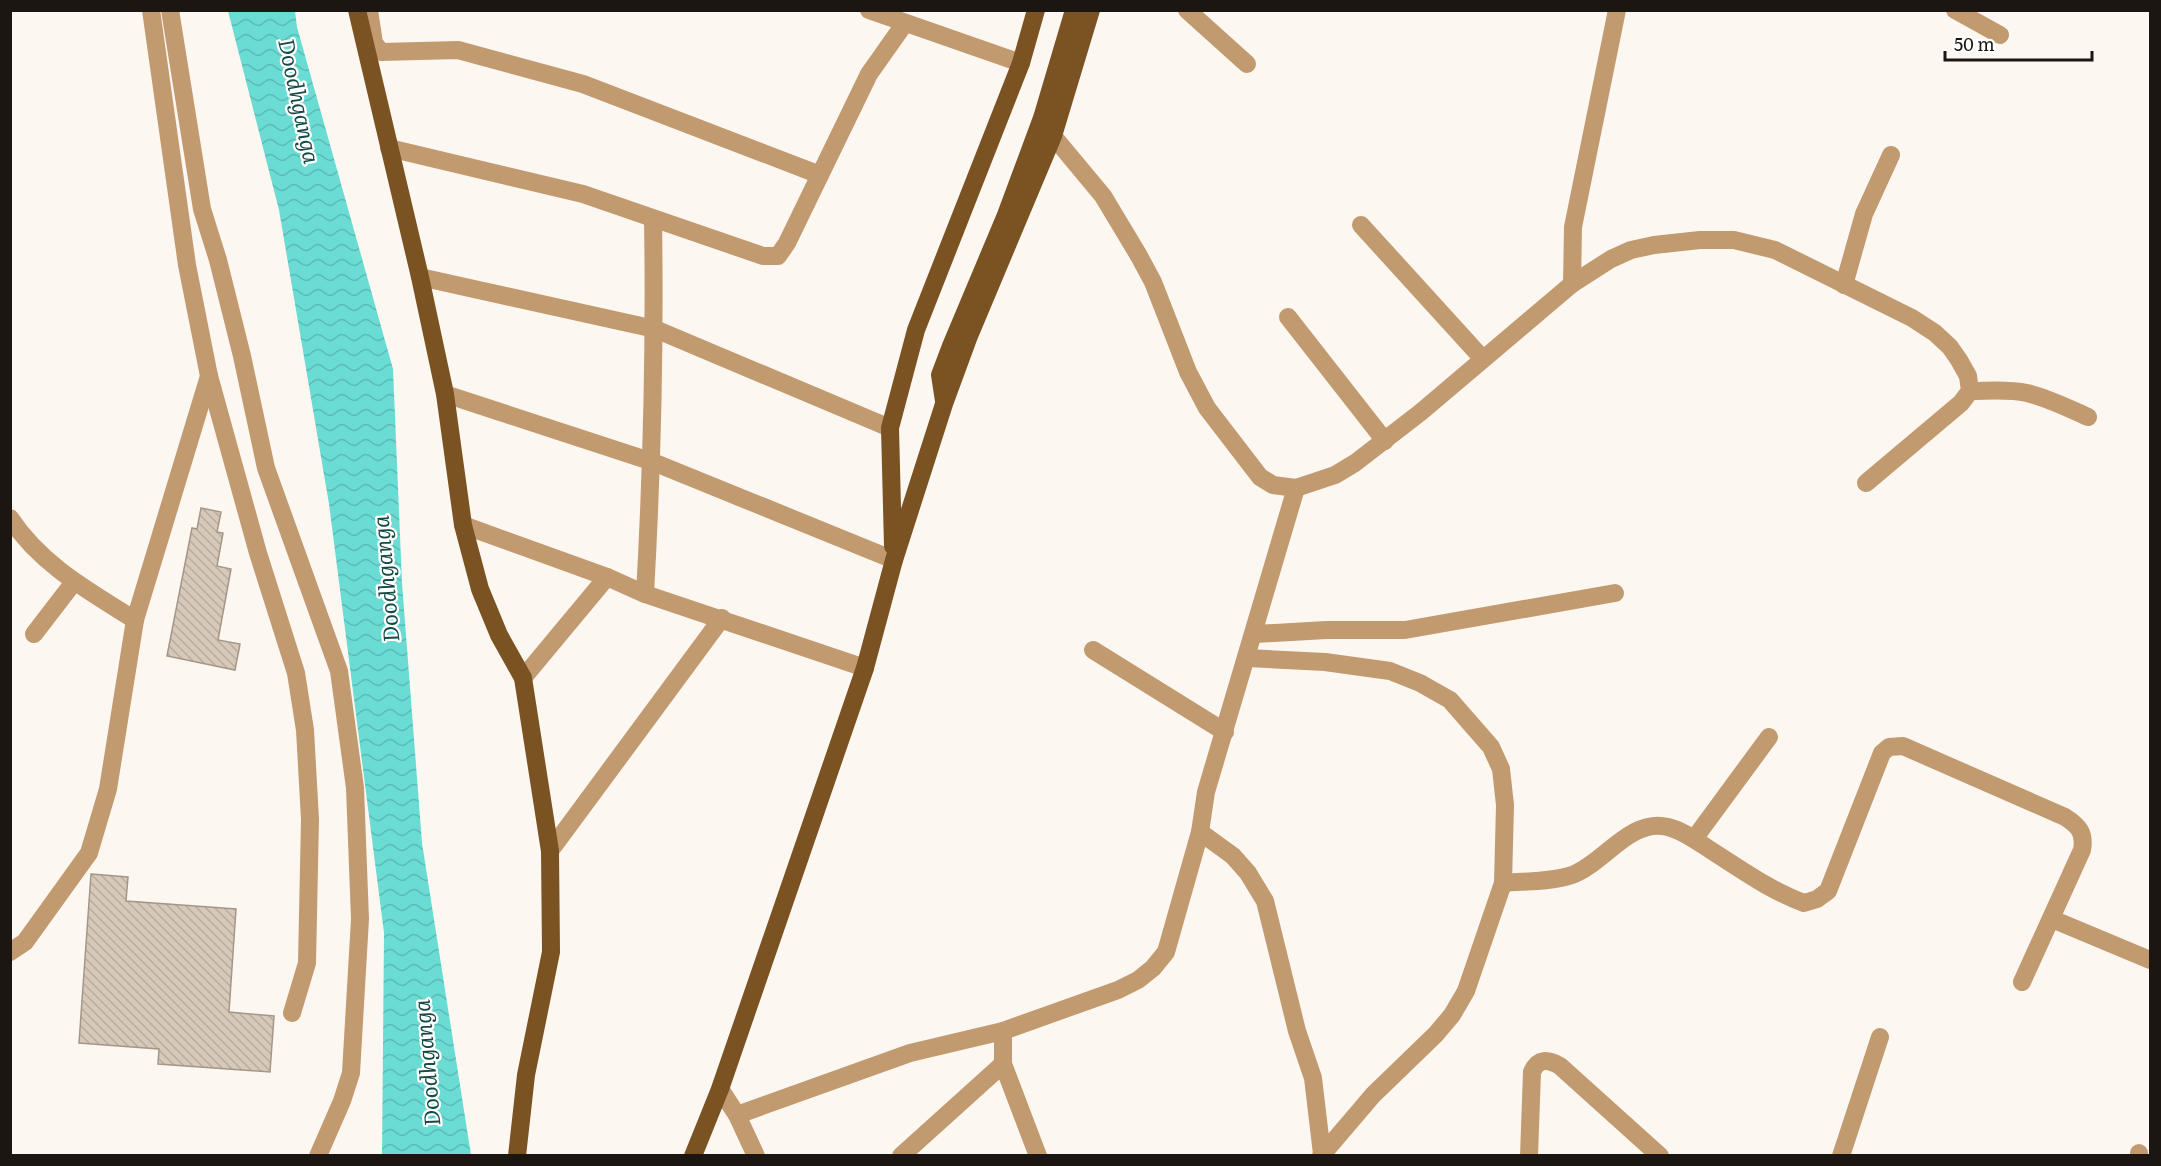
<svg xmlns="http://www.w3.org/2000/svg" width="2161" height="1166" viewBox="0 0 2161 1166" font-family="Literata,serif">
  <defs>
    <pattern id="water-waves" width="16" height="10" patternUnits="userSpaceOnUse" patternTransform="scale(1.5)"><rect width="16" height="10" fill="#6adcd4"/><path d="M0 5q4-4 8 0t8 0" fill="none" stroke="#5bbcb5"/></pattern>
    <pattern id="building-back-hatch" width="6" height="6" patternUnits="userSpaceOnUse" patternTransform="scale(1.5)"><rect width="6" height="6" fill="#d7c9ba"/><path d="M-1 5l2 2M0 0l6 6M5-1l2 2" fill="none" stroke="#b8ac9f"/></pattern>
  </defs>
  <rect width="100%" height="100%" fill="#fdf7f1"/>
  <path fill="url(#water-waves)" d="M228,11H295L297,27L393,369L402,583L422,843L471,1155H382L384,933L329,504L279,210Z"/>
  <g fill="url(#building-back-hatch)" stroke="#a59788" stroke-width="1.5">
    <path d="M201,508L221,512L217,532L223,533L217,566L231,569L218,640L240,644L235,670L167,656L192,528L197,529Z"/>
    <path d="M91,874L128,877L126,901L236,909L229,1012L274,1016L270,1072L158,1064L159,1049L79,1043Z"/>
  </g>
  <g fill="none" stroke-linecap="round" stroke-linejoin="round">
    <g stroke="#c29a70" stroke-width="18">
      <path d="M170,10L202,209L218,260L242,356L266,468L339,671L355,788L360,919L351,1073L342,1101L318,1156"/>
      <path d="M369,10L374,43L381,52L458,50L583,84L820,175"/>
      <path d="M869,10L1021,63"/>
      <path d="M1187,10L1247,64"/>
      <path d="M1955,10L2000,35"/>
      <path d="M1053,136L1103,196L1139,256L1153,282L1188,372L1207,408L1260,477L1273,485L1296,488L1335,475L1355,463L1421,412L1572,284L1611,259L1631,250L1654,245L1700,240H1734L1775,250L1912,318L1935,333L1950,347L1959,360L1968,376L1970,391L1961,403L1866,483"/>
      <path d="M389,148L583,194L763,256H778L787,243L869,74L905,23"/>
      <path d="M1361,225L1482,358"/>
      <path d="M420,277L655,329L890,428"/>
      <path d="M1572,284L1573,227L1617,10"/>
      <path d="M1844,285L1864,214L1891,155"/>
      <path d="M1288,317L1385,441"/>
      <path d="M209,376L258,553L296,673L305,730L310,819L307,963L292,1013"/>
      <path d="M1970,391C1989,391 2008,389 2027,393C2048,398 2068,408 2088,417"/>
      <path d="M445,394L653,462L894,560"/>
      <path d="M10,518C41,565 89,591 135,620"/>
      <path d="M463,525L607,577L645,594L865,668"/>
      <path d="M645,594C652,469 655,344 653,219"/>
      <path d="M34,634L74,582"/>
      <path d="M1255,634L1326,630H1405L1615,593"/>
      <path d="M1093,650L1225,732"/>
      <path d="M1248,658L1325,662L1390,671L1420,683L1450,700L1491,747L1501,769L1505,805L1503,883L1466,991L1452,1015L1436,1034L1373,1095L1321,1156"/>
      <path d="M523,678L607,577"/>
      <path d="M1200,832L1233,856L1248,873L1265,901L1297,1031L1313,1078L1322,1154"/>
      <path d="M1694,839L1769,737"/>
      <path d="M550,851L722,618"/>
      <path d="M1503,883C1525,881 1551,882 1572,875C1603,864 1631,817 1668,827C1684,831 1698,842 1712,851C1742,870 1771,891 1804,903L1817,899L1828,891L1882,753L1889,747L1903,746L2065,817C2079,826 2085,833 2082,850L2022,982"/>
      <path d="M2052,919L2150,960"/>
      <path d="M10,952L25,942L89,853L108,789L135,620L209,376L187,265L151,10"/>
      <path d="M1003,1031V1064L1038,1156"/>
      <path d="M720,1089L737,1115L756,1156"/>
      <path d="M737,1115L910,1053L1003,1031L1118,990L1138,980L1153,968L1166,952L1200,832L1206,792L1296,488"/>
      <path d="M2139,1153V1156"/>
      <path d="M901,1156L1003,1064"/>
      <path d="M1529,1156L1532,1072C1538,1058 1548,1059 1560,1066L1660,1156"/>
      <path d="M1841,1156L1880,1037"/>
    </g>
    <g stroke="#7b5221" stroke-width="18">
      <path d="M357,10L420,277L445,394L463,525L480,589L499,635L523,678L550,851L551,952L526,1075L517,1156"/>
      <path d="M944,401L940,375L951,346L1006,215L1042,118L1074,10"/>
      <path d="M893,546L890,428L916,330L1021,63L1036,10"/>
      <path d="M693,1156L720,1089L865,668L894,560L944,404L969,336L1053,136L1091,10"/>
    </g>
  </g>
  <g text-anchor="middle" stroke-width="4.5" stroke-linejoin="round" paint-order="stroke">
    <g font-size="22" font-style="italic" fill="#164a46" stroke="#fff">
      <text transform="translate(299 101) rotate(78)" y="8">Doodhganga</text>
      <text transform="translate(386 579) rotate(-95)" y="8">Doodhganga</text>
      <text transform="translate(427 1063) rotate(-95)" y="8">Doodhganga</text>
    </g>
  </g>
  <rect width="2161" height="1166" fill="none" stroke="#1b1611" stroke-width="24"/>
  <path d="M1945 51v9h147v-9" fill="none" stroke="#1b1611" stroke-width="3"/>
  <text x="1954" y="51" font-size="18" fill="#1b1611" stroke="#ffffff" stroke-width="4.5" paint-order="stroke">50 m</text>
</svg>
